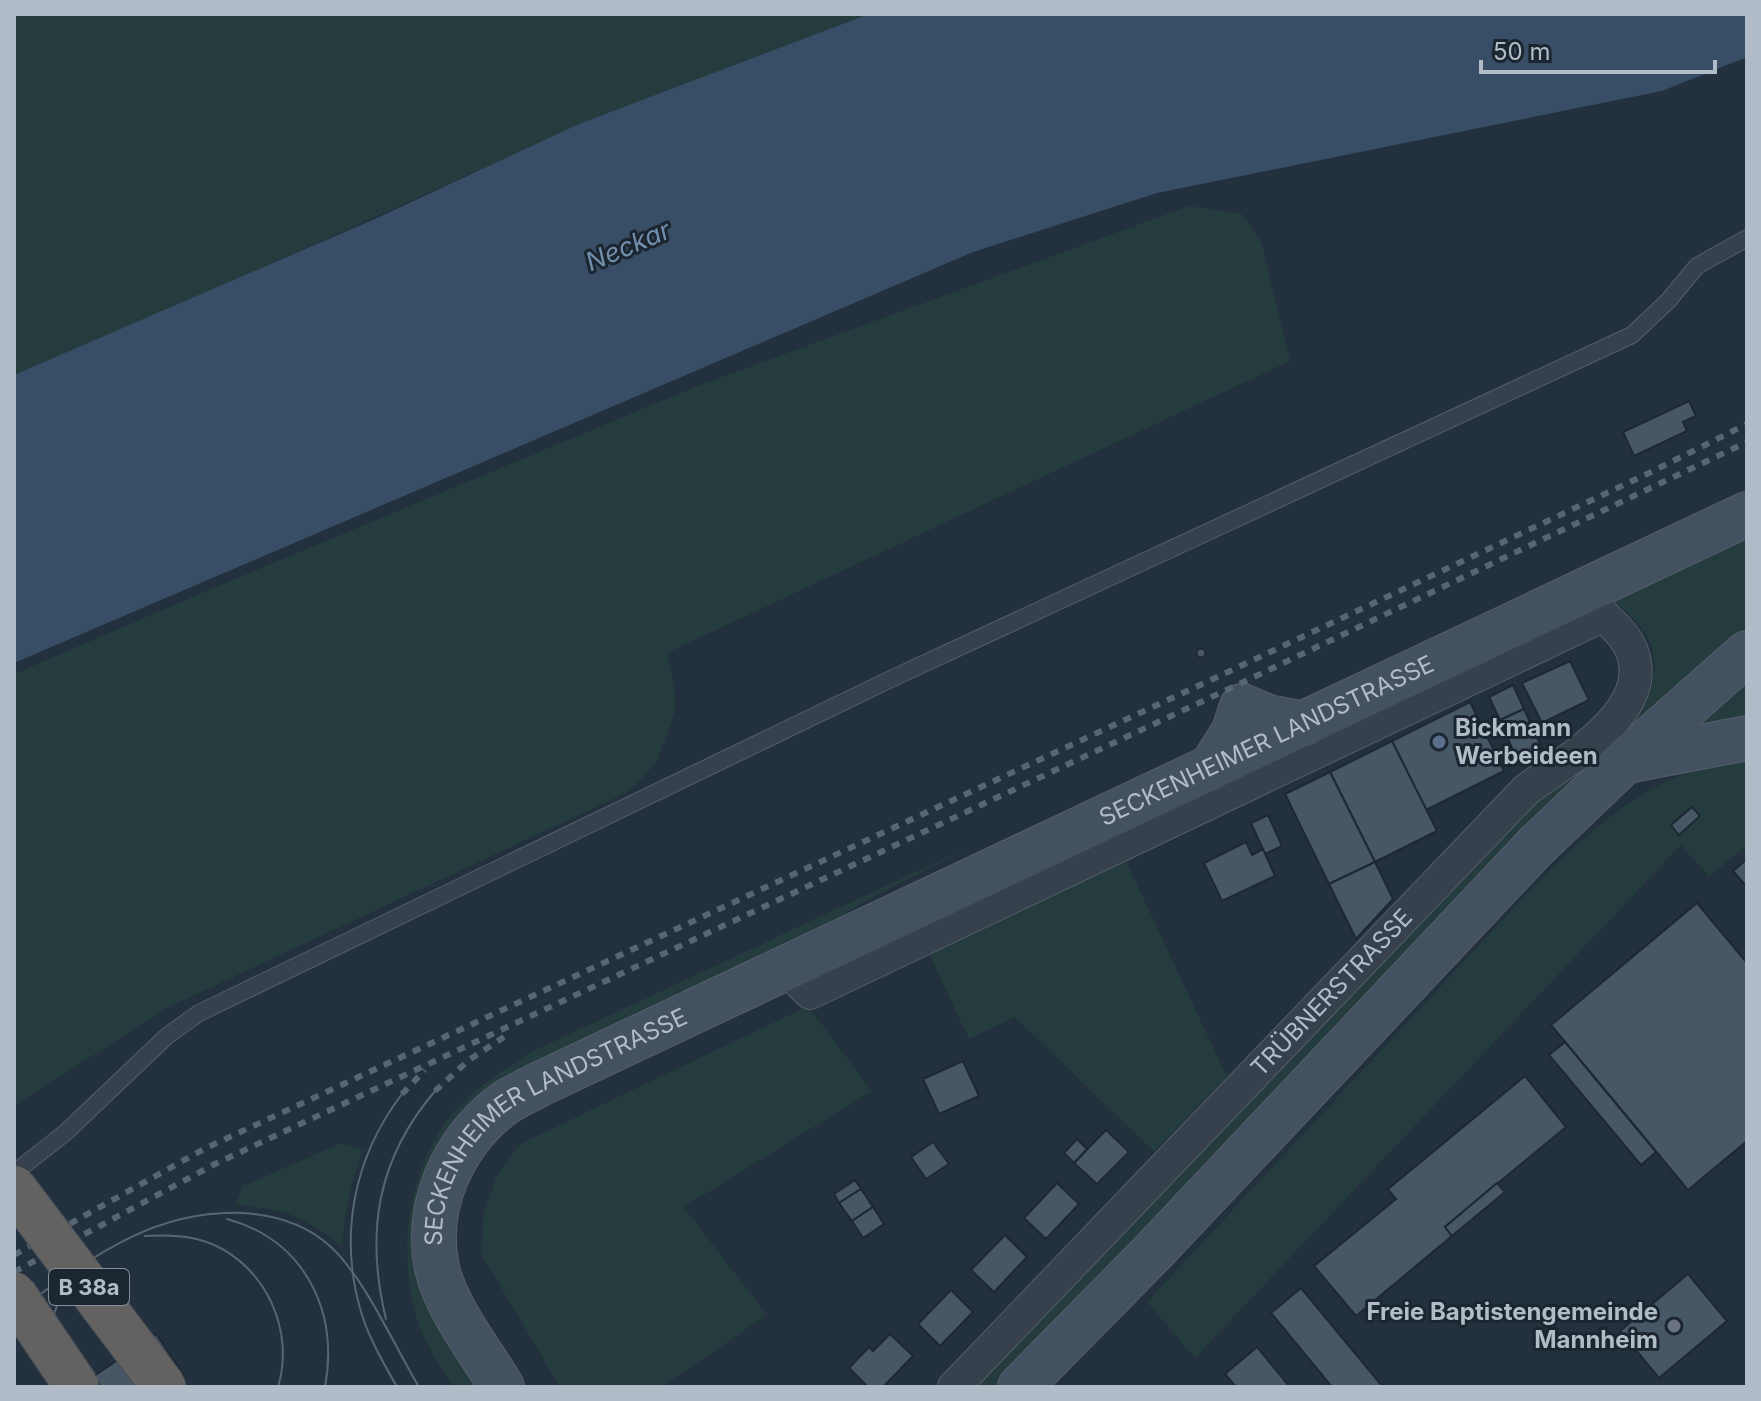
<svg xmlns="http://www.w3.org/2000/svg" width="1761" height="1401" viewBox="0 0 1761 1401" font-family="Inter,sans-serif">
  <rect width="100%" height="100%" fill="#23303d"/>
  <g fill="#243c3e">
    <path d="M14,14H869L582,124L172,308L14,375Z"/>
    <path d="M1189,206L1242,214L1262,244L1290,361L667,653L674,684L675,713L656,763L630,791L169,1007L14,1106V674L218,586L697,386Z"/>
    <path d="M1747,537V627L1677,686L1007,1374L994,1387H972L1531,803C1596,752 1722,678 1610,599Z"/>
    <path d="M1747,681V720L1695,729Z"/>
    <path d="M1747,757V845L1709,877L1681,845L1195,1358L1147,1302L1537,883C1604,818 1651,773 1747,757Z"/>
    <path d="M975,844L866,901L431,1171L480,1387H453C442,1368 428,1348 420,1328C397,1262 405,1181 445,1123C466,1093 500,1073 529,1053Z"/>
    <path d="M1126,861L1227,1077L1154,1152L1015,1017L969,1039L928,952Z"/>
    <path d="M808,1006L872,1091L684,1207L767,1315L662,1387H560L481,1254L483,1216L497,1175L520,1144Z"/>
    <path d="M341,1143L363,1150C351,1183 345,1213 342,1247C307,1217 282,1208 235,1205L243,1186Z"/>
  </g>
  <path fill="#384e66" d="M869,14H1747V57L1662,91L1157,193L973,252L14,663V375L377,218L579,124Z"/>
  <g fill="#485766" stroke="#1e2833" stroke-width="2">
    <path d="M1689,401L1696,416L1683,422L1687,431L1634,456L1623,432Z"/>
    <circle cx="1201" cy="653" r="4.5"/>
    <path d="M1570,661L1589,700L1542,723L1522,683Z"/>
    <path d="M1513,685L1524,709L1500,720L1489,697Z"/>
    <path d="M1470,702L1504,771L1426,810L1392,741Z"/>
    <path d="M1524,709L1542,748L1517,760L1500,720Z"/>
    <path d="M1392,741L1437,831L1375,862L1330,772Z"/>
    <path d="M1330,772L1375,862L1329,884L1285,794Z"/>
    <path d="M1692,807L1700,816L1679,835L1671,825Z"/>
    <path d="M1268,815L1282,846L1265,854L1251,823Z"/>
    <path d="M1246,842L1252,855L1263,849L1275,876L1222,901L1204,863Z"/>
    <path d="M1747,859V887L1733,871Z"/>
    <path d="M1375,862L1393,899L1356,939L1329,884Z"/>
    <path d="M1697,903L1747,963V1141L1688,1190L1551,1025Z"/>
    <path d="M1565,1042L1656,1152L1641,1165L1549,1055Z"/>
    <path d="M963,1061L979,1096L939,1114L923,1079Z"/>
    <path d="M1525,1076L1566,1127L1445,1227L1452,1236L1356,1316L1314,1266L1396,1199L1388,1189Z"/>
    <path d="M1106,1130L1129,1152L1097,1184L1074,1163Z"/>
    <path d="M1077,1139L1087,1149L1074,1163L1064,1153Z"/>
    <path d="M933,1142L949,1164L926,1179L911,1157Z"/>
    <path d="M855,1180L861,1189L839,1203L834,1194Z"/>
    <path d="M1057,1183L1079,1204L1046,1239L1024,1218Z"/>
    <path d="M1497,1183L1505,1192L1452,1236L1445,1227Z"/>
    <path d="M861,1189L873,1207L852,1221L839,1203Z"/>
    <path d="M873,1207L884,1224L863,1238L852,1221Z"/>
    <path d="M1005,1235L1027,1257L994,1292L971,1270Z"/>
    <path d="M1688,1274L1727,1321L1659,1378L1620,1331Z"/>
    <path d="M1301,1288L1383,1387H1332L1271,1313Z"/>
    <path d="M951,1290L973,1312L940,1346L918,1324Z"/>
    <path d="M156,1334L183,1374L164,1387H101L94,1376Z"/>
    <path d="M890,1334L913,1356L883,1387H868L849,1368L869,1347L873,1351Z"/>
    <path d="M1257,1347L1290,1387H1236L1225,1374Z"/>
  </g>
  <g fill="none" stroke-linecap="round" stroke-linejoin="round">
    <defs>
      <path id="service" d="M14,1173L65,1133L167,1036L199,1013L893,678L1632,335L1668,301L1697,266L1747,238"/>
      <g id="minor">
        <path d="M786,969L810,993L1602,616"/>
        <path id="s1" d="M954,1387L1526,790C1568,759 1663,707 1628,643C1619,627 1594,608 1581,594"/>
      </g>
      <g id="secondary">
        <path d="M1627,761L1747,738"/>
        <path d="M1210,769L1234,731L1242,706L1268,717L1305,724"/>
        <path id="s2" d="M502,1387C481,1352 446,1308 437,1268C424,1206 453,1143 502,1105C513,1097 527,1091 540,1084L1747,514"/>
        <path d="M1020,1387L1153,1252L1536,846L1625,761L1747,653"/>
      </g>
    </defs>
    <use href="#service" stroke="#555f6b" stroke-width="18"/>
    <use href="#minor" stroke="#555f6b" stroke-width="34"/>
    <use href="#secondary" stroke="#555f6b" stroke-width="46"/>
    <use href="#service" stroke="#36414d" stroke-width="16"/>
    <use href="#minor" stroke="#36414d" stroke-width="32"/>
    <use href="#secondary" stroke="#445160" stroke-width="44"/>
    <g stroke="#586674" stroke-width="2">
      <path d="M227,1219C304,1240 339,1310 325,1387"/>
      <path d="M145,1236C168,1235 190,1235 212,1244C266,1267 295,1331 278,1387"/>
      <path d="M14,1313C86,1262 150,1209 243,1213C276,1215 307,1224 332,1248C365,1279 395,1347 419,1387"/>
      <path d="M386,1319C365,1233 377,1159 435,1091"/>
      <path d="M53,1387C44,1349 50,1308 72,1275"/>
      <path d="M397,1387C384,1364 370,1340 362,1315C338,1238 353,1158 402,1094"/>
    </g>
    <g stroke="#586674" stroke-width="6" stroke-dasharray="8 8" stroke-linecap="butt">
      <path d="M435,1091L469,1060L504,1037"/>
      <path d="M402,1094L425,1070"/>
      <path d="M14,1255L204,1149L1230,671L1647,474L1747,424"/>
      <path d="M14,1272L215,1164L1235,686L1747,442"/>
    </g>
    <defs>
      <g id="trunk-bridge">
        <path d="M14,1188L164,1387"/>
        <path d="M14,1294L77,1387"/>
      </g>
    </defs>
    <use href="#trunk-bridge" stroke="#424c57" stroke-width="46" stroke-linecap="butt"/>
    <use href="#trunk-bridge" stroke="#646260" stroke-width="44"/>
  </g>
  <circle fill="#5c6f8a" stroke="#1c2631" stroke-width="3" cx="1439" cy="742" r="8"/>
  <circle fill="#6b7280" stroke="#1c2631" stroke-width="3" cx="1674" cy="1326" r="8"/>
  <g text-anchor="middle" stroke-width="6" stroke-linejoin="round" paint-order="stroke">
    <rect fill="#1c2631" stroke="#858f9b" stroke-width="2" x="49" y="1269" width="80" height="36" rx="6"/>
    <g font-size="22" font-weight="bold" fill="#b2bcc8">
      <text x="89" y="1295">B 38a</text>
    </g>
    <g font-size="24" font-weight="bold" fill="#b2bcc8" stroke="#1c2631" text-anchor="start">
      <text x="1455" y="736">Bickmann<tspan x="1455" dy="28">Werbeideen</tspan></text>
      <text x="1658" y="1320" text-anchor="end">Freie Baptistengemeinde<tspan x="1658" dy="28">Mannheim</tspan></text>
    </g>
    <g font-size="24" fill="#b2bcc8" stroke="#1c2631">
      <text dy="8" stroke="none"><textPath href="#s2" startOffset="1168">SECKENHEIMER LANDSTRASSE</textPath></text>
      <text dy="8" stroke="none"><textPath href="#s1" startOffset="546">TRÜBNERSTRASSE</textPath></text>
      <text dy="8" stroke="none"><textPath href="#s2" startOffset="342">SECKENHEIMER LANDSTRASSE</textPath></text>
    </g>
    <g font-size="26" font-style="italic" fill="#718fac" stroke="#1c2631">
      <text transform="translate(628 246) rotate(-23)" y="9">Neckar</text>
    </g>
  </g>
  <rect width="1761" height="1401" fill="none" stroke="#b2bcc8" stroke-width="32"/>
  <path d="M1481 60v12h234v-12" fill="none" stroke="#b2bcc8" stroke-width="4"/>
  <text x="1493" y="60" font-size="24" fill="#b2bcc8" stroke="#1c2631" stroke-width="6" paint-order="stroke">50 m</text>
</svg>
